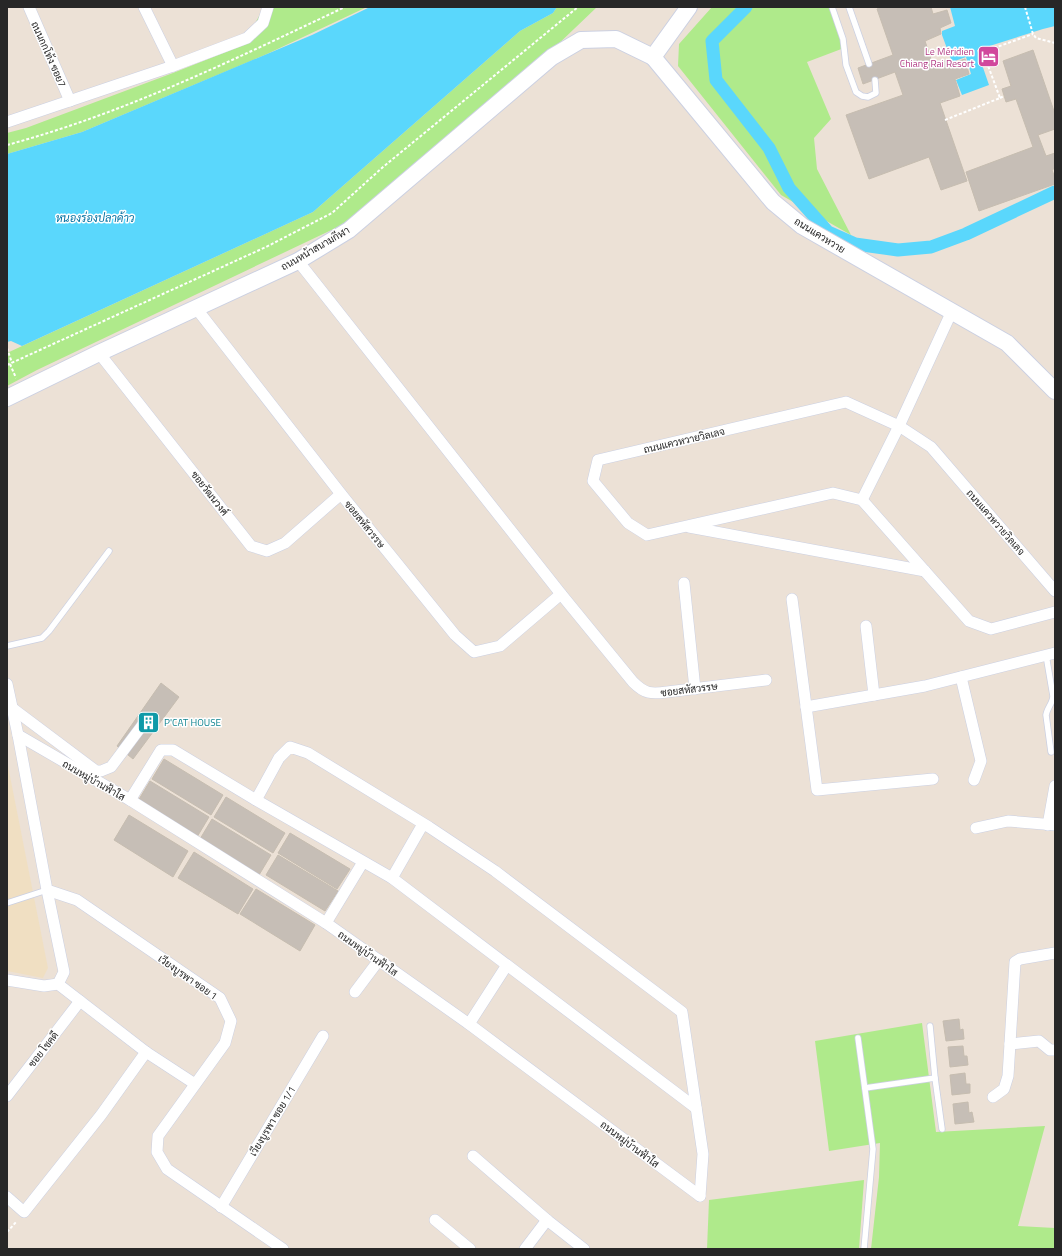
<svg xmlns="http://www.w3.org/2000/svg" width="1062" height="1256" viewBox="0 0 1062 1256" font-family="'Titillium Web',Sarabun,sans-serif">
  <rect width="100%" height="100%" fill="#ece1d6"/>
  <path fill="#f0dfc2" d="M7,761L48,968L43,978L7,971Z"/>
  <g fill="#afea8b">
    <path d="M264,7H367L267,54L82,132L7,154V133L26,128L173,73L251,42L247,38Z"/>
    <path d="M557,7H597L552,50L342,225L37,370L7,386V353L313,212L520,31L553,13Z"/>
    <path d="M712,7H832L844,48L807,62L831,119L814,138L817,169L851,235L781,195L678,66L679,44Z"/>
    <path d="M922,1023L936,1132L1045,1126L1018,1226L1055,1228V1249H871L879,1177L880,1143L829,1151L815,1041Z"/>
    <path d="M864,1180L859,1249H707L709,1200Z"/>
  </g>
  <g fill="#5ad7fc">
    <path d="M370,7H557L553,13L520,31L313,212L22,346L11,341L7,342V154L82,132L312,35Z"/>
    <path d="M950,7H1055V26L1043,29L977,50L989,85L962,95L956,80L971,74L966,57L952,62L942,35V31L955,26Z"/>
  </g>
  <g fill="none" stroke-linecap="round" stroke-linejoin="round">
    <path stroke="#5ad7fc" stroke-width="13" d="M746,7L712,41L716,80L769,148L789,188L828,232L855,244L898,250L931,247L966,234L1055,192"/>
  </g>
  <g fill="#c6beb6" stroke="#c6bdb0">
    <path d="M881,7H931L933,14L947,10L951,23L940,28L941,34L925,41L933,65L948,59L951,64L965,59L969,74L955,79L960,96L940,103L967,181L941,190L929,157L869,179L846,115L903,95L895,72L863,84L858,68L893,55L877,9Z"/>
    <path d="M1033,50L1055,114V129L1038,135L1046,156L1055,153V168L1052,170L1055,178V184L979,211L966,172L1033,147L1016,99L1006,102L1002,89L1011,86L1003,61Z"/>
    <path d="M161,683L179,697L133,759L117,746Z"/>
    <path d="M164,759L223,795L211,815L152,779Z"/>
    <path d="M150,781L209,817L197,837L138,801Z"/>
    <path d="M226,797L285,833L273,853L214,817Z"/>
    <path d="M129,815L188,851L173,877L114,840Z"/>
    <path d="M212,819L271,855L259,875L200,839Z"/>
    <path d="M290,833L350,869L337,889L278,853Z"/>
    <path d="M194,852L253,889L238,914L178,878Z"/>
    <path d="M278,855L338,891L325,911L266,875Z"/>
    <path d="M256,889L315,925L300,951L240,914Z"/>
    <path d="M959,1019L960,1030L963,1029L964,1039L946,1041L943,1021Z"/>
    <path d="M963,1046L964,1056H967L968,1065L950,1067L948,1047Z"/>
    <path d="M965,1073L966,1084H970V1093L952,1095L950,1075Z"/>
    <path d="M968,1102L969,1113L972,1112L974,1122L955,1124L953,1104Z"/>
  </g>
  <g fill="none" stroke-linecap="round" stroke-linejoin="round">
    <defs>
      <g id="lane">
        <path d="M832,7L843,39L846,65L856,92L862,96L868,97L876,93L875,80"/>
        <path d="M849,7L869,64"/>
        <path d="M7,646L42,638L49,631L109,551"/>
        <path d="M1046,655L1053,696C1053,703 1047,708 1046,715L1051,752"/>
        <path d="M7,903L47,890"/>
        <path d="M858,1038L873,1149L864,1249"/>
        <path d="M935,1078L942,1129"/>
        <path d="M865,1088L935,1078L930,1026"/>
      </g>
      <g id="street">
        <path d="M29,7L70,101"/>
        <path d="M144,7L173,66"/>
        <path d="M7,122L173,66L247,38L263,23L268,7"/>
        <path d="M298,261L561,594L633,682C645,694 651,694 667,692L766,680"/>
        <path d="M196,308L341,494L455,635L474,652L500,646L561,594"/>
        <path d="M99,353L251,546L267,551L285,543L341,494"/>
        <path d="M862,500L899,426L952,311"/>
        <path d="M689,527L925,571"/>
        <path d="M684,583L695,689"/>
        <path d="M1055,591L931,447L899,426L846,402L598,460L593,481L628,523L647,535L833,493L862,500L969,621L991,629L1055,612"/>
        <path d="M792,599L817,790L933,779"/>
        <path d="M866,626L874,695"/>
        <path d="M961,677L981,761L974,780"/>
        <path d="M7,684L18,735L47,890L77,900L220,998L231,1021L225,1043L158,1136L157,1152L167,1169L283,1249"/>
        <path d="M806,707L925,686L1055,653"/>
        <path d="M12,708L96,771H101L111,767L147,719"/>
        <path d="M18,735L130,800L326,923L469,1024L700,1196"/>
        <path d="M130,800L161,750H173L256,800L392,878L696,1108"/>
        <path d="M256,800L279,758L290,747L308,753L429,827L495,871L682,1012L703,1154L700,1196"/>
        <path d="M1048,825L1055,786"/>
        <path d="M976,828L1008,821L1055,825"/>
        <path d="M392,878L423,824"/>
        <path d="M326,923L363,862"/>
        <path d="M7,980L44,986L58,984L64,972L47,890"/>
        <path d="M58,984L146,1052L195,1084"/>
        <path d="M355,992L379,960"/>
        <path d="M469,1024L507,965"/>
        <path d="M1010,1044L1039,1041L1050,1050H1055"/>
        <path d="M7,1096L80,1001"/>
        <path d="M993,1097L1004,1089L1008,1076L1015,962L1020,959L1055,953"/>
        <path d="M473,1156L547,1220L584,1249"/>
        <path d="M7,1197L24,1212L101,1115L146,1052"/>
        <path d="M221,1207L323,1036"/>
        <path d="M435,1220L470,1249"/>
        <path d="M525,1249L547,1220"/>
      </g>
      <g id="secondary">
        <path d="M689,7L653,57L773,202L802,226L1007,343L1055,391"/>
        <path d="M7,398L99,353L298,261L349,230L552,57L581,40L616,39L653,57"/>
      </g>
    </defs>
    <use href="#lane" stroke="#cbd0e2" stroke-width="7"/>
    <use href="#street" stroke="#cbd0e2" stroke-width="12"/>
    <use href="#secondary" stroke="#cbd0e2" stroke-width="18"/>
    <g stroke="#fff" stroke-width="2" stroke-dasharray="3 2" stroke-linecap="butt">
      <path d="M1025,7L1033,34L1036,38L1055,43"/>
      <path d="M1000,98L1004,96"/>
      <path d="M945,120L1000,98L983,52L1033,34"/>
      <path d="M7,145C125,113 235,59 345,7"/>
      <path d="M7,348L12,363"/>
      <path d="M10,364L16,378"/>
      <path d="M7,365L266,247L332,213L383,167L578,7"/>
      <path d="M7,1232L17,1221"/>
    </g>
    <use href="#lane" stroke="#fff" stroke-width="5.5"/>
    <use href="#street" stroke="#fff" stroke-width="11"/>
    <use href="#secondary" stroke="#fff" stroke-width="16"/>
  </g>
  <defs>
    <symbol id="hotel-square" viewBox="-11 -11 22 22"><rect x="-9" y="-9" width="18" height="18" rx="4" fill="#d1479c" stroke="#fff"/><path d="M-6-4.5h1.5V1H6V5H4.5V3h-9V5H-6ZM-4 0a1.8 1.8 0 1 1 3.6 0ZM.5 0V-2.5h3Q6-2.5 6 0Z" fill="#fff"/></symbol>
    <symbol id="building-square" viewBox="-11 -11 22 22"><rect x="-9" y="-9" width="18" height="18" rx="4" fill="#0f9aa8" stroke="#fff"/><path d="M-4-6H4V6H1V3H-1V6H-4ZM-2.5-4.3h1.7v1.8h-1.7ZM.8-4.3h1.7v1.8H.8ZM-2.5-1h1.7V.8h-1.7ZM.8-1h1.7V.8H.8Z" fill="#fff"/></symbol>
  </defs>
  <g fill-rule="evenodd">
    <use href="#hotel-square" x="976" y="44" width="25" height="25"/>
    <use href="#building-square" x="136" y="710" width="25" height="25"/>
  </g>
  <g text-anchor="middle" stroke-width="3" stroke-linejoin="round" paint-order="stroke">
    <g font-size="10" fill="#b23c85" stroke="#fff" text-anchor="end">
      <text x="974" y="55">Le Méridien<tspan x="974" dy="12">Chiang Rai Resort</tspan></text>
    </g>
    <g font-size="10" fill="#272727" stroke="#fff">
      <text transform="translate(49 54) rotate(66)" y="4">ถนนกกโท้ง ซอย7</text>
      <text transform="translate(820 235) rotate(32)" y="4">ถนนแควหวาย</text>
      <text transform="translate(315 248) rotate(-30)" y="4">ถนนหน้าสนามกีฬา</text>
      <text transform="translate(684 440) rotate(-13)" y="4">ถนนแควหวายวิลเลจ</text>
      <text transform="translate(210 493) rotate(52)" y="4">ซอยวัฒนวงศ์</text>
      <text transform="translate(996 522) rotate(49)" y="4">ถนนแควหวายวิลเลจ</text>
      <text transform="translate(365 524) rotate(51)" y="4">ซอยสหัสวรรษ</text>
      <text transform="translate(689 689) rotate(-7)" y="4">ซอยสหัสวรรษ</text>
      <text transform="translate(94 780) rotate(30)" y="4">ถนนหมู่บ้านฟ้าใส</text>
      <text transform="translate(368 953) rotate(35)" y="4">ถนนหมู่บ้านฟ้าใส</text>
      <text transform="translate(188 977) rotate(35)" y="4">เวียงบูรพา ซอย 1</text>
      <text transform="translate(43 1049) rotate(-52)" y="4">ซอย โชคดี</text>
      <text transform="translate(272 1121) rotate(-59)" y="4">เวียงบูรพา ซอย 1/1</text>
      <text transform="translate(630 1144) rotate(37)" y="4">ถนนหมู่บ้านฟ้าใส</text>
    </g>
    <g font-size="10" fill="#0d838f" stroke="#fff" text-anchor="start">
      <text x="164" y="726">P'CAT HOUSE</text>
    </g>
    <g font-size="11" font-style="italic" fill="#0070a1" stroke="#fff">
      <text x="95" y="222">หนองร่องปลาค้าว</text>
    </g>
  </g>
  <rect width="1062" height="1256" fill="none" stroke="#272727" stroke-width="16"/>
</svg>
